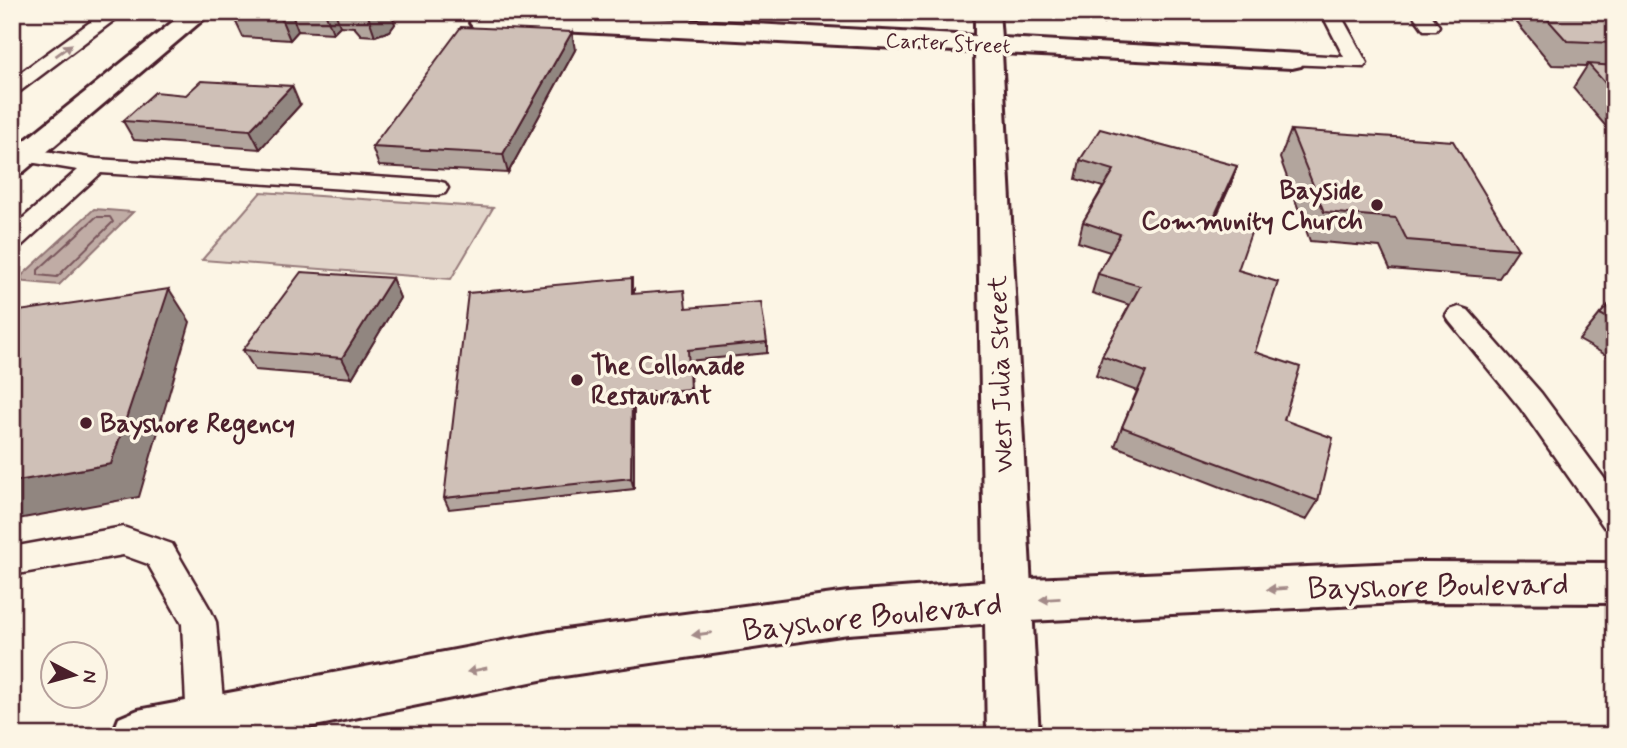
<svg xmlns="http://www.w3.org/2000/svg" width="1627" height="748" viewBox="0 0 1627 748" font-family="Mynerve,sans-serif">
  <rect width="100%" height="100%" fill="#fcf5e5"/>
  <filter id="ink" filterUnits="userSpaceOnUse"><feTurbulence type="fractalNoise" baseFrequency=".0143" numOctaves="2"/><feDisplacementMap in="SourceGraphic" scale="14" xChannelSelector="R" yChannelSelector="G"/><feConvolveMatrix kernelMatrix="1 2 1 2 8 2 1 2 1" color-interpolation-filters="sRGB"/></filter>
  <g filter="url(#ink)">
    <path fill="#e2d5ca" stroke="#967a7a" stroke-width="2" d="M261,192L493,208L451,279L202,260Z"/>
    <path fill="#c0aca5" stroke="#917474" stroke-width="2" d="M94,209L133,212L59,285L16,281Z"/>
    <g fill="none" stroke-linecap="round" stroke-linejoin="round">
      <path stroke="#79575c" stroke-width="2" d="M96,217H110L113,222L57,277L38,275V270Z"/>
      <defs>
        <g id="lane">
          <path d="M104,12H125L19,92L12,94V79Z"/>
          <path d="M1321,12H1339L1367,63L1364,67L1285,64L1282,60L1292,54L1344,57Z"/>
          <path d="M1411,12H1429L1439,26L1436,30H1424Z"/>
          <path d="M25,148L96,159L437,181L445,183L448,188L445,193L437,195L101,173L21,246L12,248V228L78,170L17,160L14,155L17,150Z"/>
          <path d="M1459,307L1468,310L1541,393L1615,493V531L1604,527L1521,409L1450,322L1446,316L1450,310Z"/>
          <path d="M123,527L172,544L211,611L216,622L225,723L219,736H193L187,723L182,624L148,564L123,555L12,575V547Z"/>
        </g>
        <path id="street" d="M474,12H504L497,20L509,16L506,12H531L975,36V12H999L1001,38L1301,54L1305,60L1301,66L1292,68L1002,53L1039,736H987L975,52L520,29C504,34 482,40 470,23Z"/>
        <g id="secondary">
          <path d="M185,12H212L23,172L12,175V151Z"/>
          <path d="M1420,562L1615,563V603L1420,602L1008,622L848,634L550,678L266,736H112L119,718L138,710L550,632L848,592L1008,580Z"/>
        </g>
      </defs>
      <use href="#lane" stroke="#4a1f2b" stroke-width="5"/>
      <use href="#street" stroke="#4a1f2b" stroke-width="6"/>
      <use href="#secondary" stroke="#4a1f2b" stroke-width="6"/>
      <use href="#lane" fill="#fcf5e5" fill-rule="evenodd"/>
      <use href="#street" fill="#fcf5e5" fill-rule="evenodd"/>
      <use href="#secondary" fill="#fcf5e5" fill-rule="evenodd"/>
    </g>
    <g fill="#b2a59d" stroke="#4a1f2b" stroke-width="2">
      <path d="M234,12H391L395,24L390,31L375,36L361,35L354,27L340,26L333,33L298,31L290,40L243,37L232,14Z"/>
      <path d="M870,12H901V14Z"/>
      <path d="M1074,12H1105L1103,23L1076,21Z"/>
      <path d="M1144,12H1180V14Z"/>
      <path d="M1508,12H1615V137L1573,88L1587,66L1552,65Z"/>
      <path d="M575,50L508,173L379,166L372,147Z"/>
      <path d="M300,105L260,149L134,140L123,121Z"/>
      <path d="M1291,130L1518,249L1499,278L1390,269L1380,247L1310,241L1280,158Z"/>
      <path d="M1080,160L1237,166L1230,186L1215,219L1238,270L1255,352L1318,501L1306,520L1115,446L1122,427L1137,391L1096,376L1102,356L1130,305L1092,293L1098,274L1110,252L1078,242L1083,222L1103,187L1076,179Z"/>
      <path d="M392,278L400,298L352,378L255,370L243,350Z"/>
      <path d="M634,289V294L686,308L767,342V353L689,361L692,400L634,405V489L449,509L444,498Z"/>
      <path d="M1615,298V360L1579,340L1600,314Z"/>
    </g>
    <g fill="#918680" stroke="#4a1f2b" stroke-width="2">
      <path d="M285,12H291L298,31L290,40L280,16Z"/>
      <path d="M325,12H335L340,26L333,33Z"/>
      <path d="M369,12H391L395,24L390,31L375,36L367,13Z"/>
      <path d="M572,32L575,50L508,173L503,154Z"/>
      <path d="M292,86L300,105L260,149L250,130Z"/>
      <path d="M1237,166L1230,186L1206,238L1213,219Z"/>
      <path d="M392,278L400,298L352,378L342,358Z"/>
      <path d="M169,289L190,322L139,497L12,520V482Z"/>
      <path d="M632,394L634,405V489L631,478Z"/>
    </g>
    <g fill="#cfc0b7" stroke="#4a1f2b" stroke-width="2">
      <path d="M234,12H285L280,16L232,14Z"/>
      <path d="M1541,12H1615V45L1613,43L1567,41Z"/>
      <path d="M461,27L572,32L503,154L372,147Z"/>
      <path d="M1588,64L1615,66V94Z"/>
      <path d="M201,81L292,86L250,130L123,121L155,92L186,95Z"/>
      <path d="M1100,129L1237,166L1213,219L1252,230L1238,270L1278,282L1255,352L1300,367L1284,420L1333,438L1318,501L1122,427L1146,372L1102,356L1140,286L1098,274L1120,234L1083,222L1114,170L1080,160Z"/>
      <path d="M1291,130L1453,141L1518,249L1407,240L1396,218L1324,212Z"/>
      <path d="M301,272L392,278L342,358L243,350Z"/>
      <path d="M632,278V294L684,290L686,308L761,302L767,342L688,350L690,389L632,394L631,478L444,498L468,293Z"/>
      <path d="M169,289L111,464L12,482V312Z"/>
      <path d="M1615,298V322L1600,314Z"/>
    </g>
    <defs><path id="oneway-solid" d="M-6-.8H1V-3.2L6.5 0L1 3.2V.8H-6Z" transform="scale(1.75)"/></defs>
    <g fill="#a38a88">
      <use href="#oneway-solid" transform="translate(64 50) rotate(-36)"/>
      <use href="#oneway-solid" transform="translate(1277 589) rotate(177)"/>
      <use href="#oneway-solid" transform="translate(1050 599) rotate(177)"/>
      <use href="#oneway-solid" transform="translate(702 634) rotate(172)"/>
      <use href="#oneway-solid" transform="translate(477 670) rotate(169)"/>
    </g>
  </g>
  <g fill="#4a1f2b" stroke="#fcf5e5" stroke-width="2.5">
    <circle cx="1377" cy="205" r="7"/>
    <circle cx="577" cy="380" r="7"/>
    <circle cx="86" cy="423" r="7"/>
  </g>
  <g text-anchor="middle" stroke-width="7" stroke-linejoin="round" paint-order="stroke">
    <g font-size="21" fill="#4a1f2b" stroke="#fcf5e5">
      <text transform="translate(948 43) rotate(3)" y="7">Carter Street</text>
    </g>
    <g font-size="26" font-weight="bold" fill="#4a1f2b" stroke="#fcf5e5" text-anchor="start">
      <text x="1363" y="199" text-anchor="end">Bayside<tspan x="1363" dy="30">Community Church</tspan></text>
      <text x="591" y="374">The Collonade<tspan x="591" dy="30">Restaurant</tspan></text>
      <text x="100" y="432">Bayshore Regency</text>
    </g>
    <g font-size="26" fill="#4a1f2b" stroke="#fcf5e5">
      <text transform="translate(1000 374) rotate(-92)" y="9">West Julia Street</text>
    </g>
    <g font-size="32" fill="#4a1f2b" stroke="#fcf5e5">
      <text transform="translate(1438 585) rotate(-1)" y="11">Bayshore Boulevard</text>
      <text transform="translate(872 616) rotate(-6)" y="11">Bayshore Boulevard</text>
    </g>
  </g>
  <rect width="1627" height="748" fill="none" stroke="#fcf5e5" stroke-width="42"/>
  <rect x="21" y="21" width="1585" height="706" fill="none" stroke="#4a1f2b" stroke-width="2.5" filter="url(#ink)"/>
  <g transform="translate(74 675) rotate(96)"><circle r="33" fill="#fcf5e5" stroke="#b59f9b" stroke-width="2"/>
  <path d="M0-5L12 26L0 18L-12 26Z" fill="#4a1f2b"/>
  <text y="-10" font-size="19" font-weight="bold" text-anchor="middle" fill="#4a1f2b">N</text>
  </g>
</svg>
